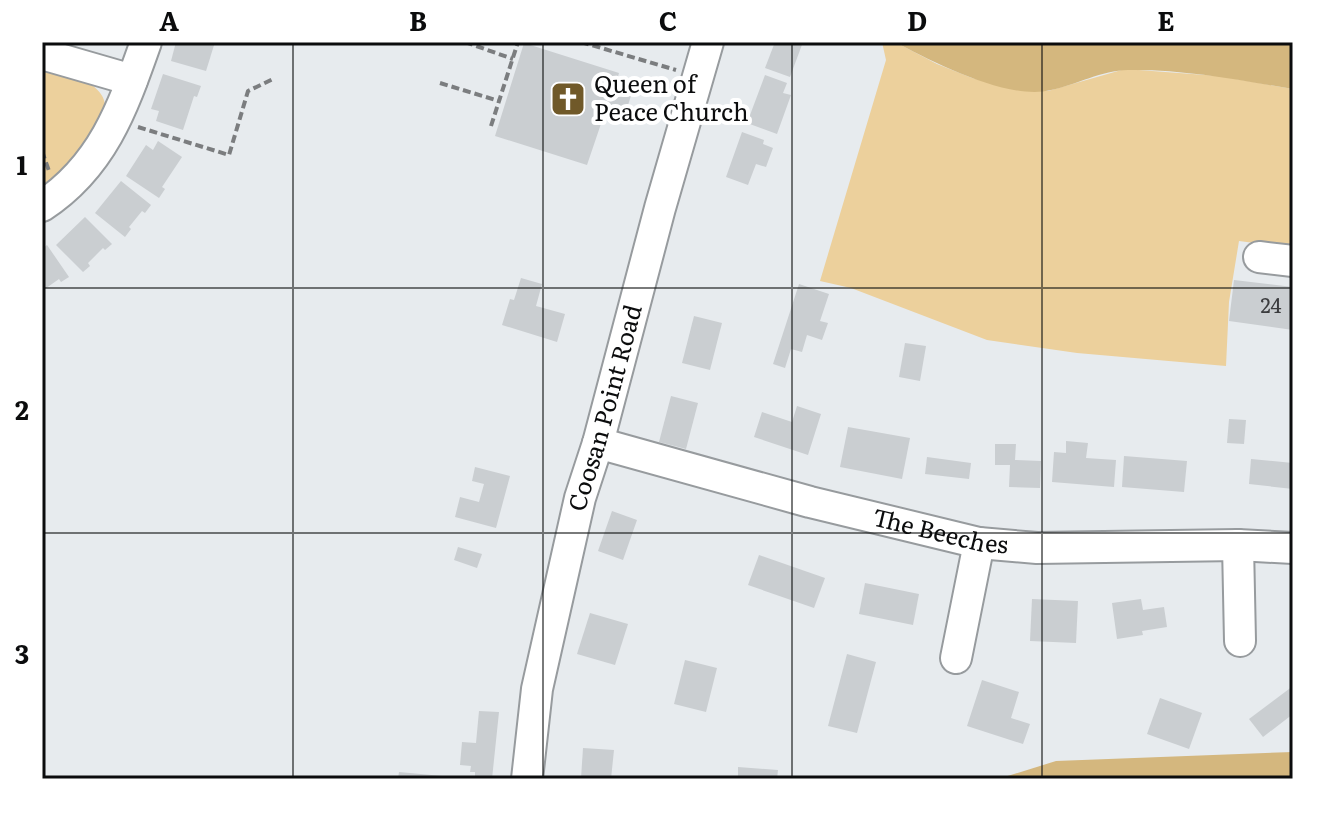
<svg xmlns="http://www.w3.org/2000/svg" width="1335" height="821" viewBox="0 0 1335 821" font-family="Literata,serif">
  <rect width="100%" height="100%" fill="#e7ebee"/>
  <g fill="#ecd09c">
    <path d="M882,42H895L937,64L972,78L1014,89L1048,91L1125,69L1219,76L1293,89V248L1239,241L1229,302L1226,366L1077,353L987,340L851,288L820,281L886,60Z"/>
    <path d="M42,67C74,76 122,84 100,130L42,190Z"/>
  </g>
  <g fill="#d4b77e">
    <path d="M895,42H1293V89C1239,80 1183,69 1128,70C1102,70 1076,85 1051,90C1008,101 933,62 895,42Z"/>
    <path d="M1293,752V779H998L1056,761Z"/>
  </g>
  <g fill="#caced1">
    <path d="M176,42H215L206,71L171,61Z"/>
    <path d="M775,42H803L790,77L765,68Z"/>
    <path d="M524,43L619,73L617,80L634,86L624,118L605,112L587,165L495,136Z"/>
    <path d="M163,74L201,86L197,97L194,96L183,130L156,121L159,111L151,109Z"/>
    <path d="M765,75L787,83L783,93L791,95L777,134L747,123Z"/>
    <path d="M742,132L764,140L763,144L773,148L766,167L756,164L748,185L726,177Z"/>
    <path d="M158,141L182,157L162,187L165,189L159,198L126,176L146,145L153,150Z"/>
    <path d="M121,181L151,205L145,213L142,211L129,227L131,229L125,237L95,213Z"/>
    <path d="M85,217L112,244L105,250L103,248L88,263L90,266L83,272L56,245Z"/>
    <path d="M47,245L69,277L61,282L59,279L42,291V249Z"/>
    <path d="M521,278L542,284L536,306L565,314L557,342L502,325L510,299L514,300Z"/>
    <path d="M1234,280L1293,287V330L1229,321Z"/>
    <path d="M799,284L829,294L820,321L828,323L822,340L807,335L802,352L791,349L785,368L773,364Z"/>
    <path d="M694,316L722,323L710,370L682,363Z"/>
    <path d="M905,343L926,346L920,381L899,377Z"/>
    <path d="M671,396L698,403L686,449L659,442Z"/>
    <path d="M797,406L821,414L808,455L754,437L762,412L792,422Z"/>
    <path d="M1229,419L1246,420L1244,444L1227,443Z"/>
    <path d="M848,427L910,438L902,479L840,467Z"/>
    <path d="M1066,441L1088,443L1086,458L1116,460L1114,487L1052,482L1054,452L1066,453Z"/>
    <path d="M995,444H1016L1015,460L1041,461L1040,488L1009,487L1010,465H995Z"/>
    <path d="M1124,456L1187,461L1184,492L1122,487Z"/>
    <path d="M927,457L971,463L969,479L925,474Z"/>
    <path d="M1251,459L1293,463V489L1249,484Z"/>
    <path d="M475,467L510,476L496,528L455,517L460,497L479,502L484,484L472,481Z"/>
    <path d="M612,511L637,520L623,560L598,551Z"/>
    <path d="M458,547L482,554L477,568L454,560Z"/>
    <path d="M759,555L825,578L814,608L748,585Z"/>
    <path d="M865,583L919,594L913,625L859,614Z"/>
    <path d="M1032,599L1078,601L1076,643L1030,641Z"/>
    <path d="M1141,599L1143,610L1164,607L1167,627L1142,631L1143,635L1117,639L1112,603Z"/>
    <path d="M590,613L628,624L615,665L577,654Z"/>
    <path d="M847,654L876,662L857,733L828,726Z"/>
    <path d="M685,660L717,668L706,712L674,704Z"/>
    <path d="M982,680L1019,692L1011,718L1030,724L1023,744L967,726Z"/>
    <path d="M1293,686V714L1263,737L1249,719Z"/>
    <path d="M1160,698L1202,713L1189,749L1147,734Z"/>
    <path d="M479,711L499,712L492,779H475V772H470L471,766L460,765L462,742L476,743Z"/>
    <path d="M583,748L614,750L611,779H581Z"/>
    <path d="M738,767L778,770L777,779H738Z"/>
    <path d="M399,772L453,777V779H398Z"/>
  </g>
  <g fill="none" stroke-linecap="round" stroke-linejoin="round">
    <defs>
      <g id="minor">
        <path d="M42,54L132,80"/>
        <path d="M42,206C103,166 123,107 146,42"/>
        <path d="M1259,257L1293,261"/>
        <path id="s1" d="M598,443L810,502L979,543L1037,548L1238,545L1293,548"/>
        <path d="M1238,545L1240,641"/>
        <path d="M956,658L979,543"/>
        <path id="s2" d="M527,779L537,689L580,498L598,443L660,208L708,42"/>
      </g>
    </defs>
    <use href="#minor" stroke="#979b9e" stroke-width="34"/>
    <g stroke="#7b7d7f" stroke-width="4" stroke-dasharray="8 4" stroke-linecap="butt">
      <path d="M465,42L513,59"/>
      <path d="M581,42L676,70"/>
      <path d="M440,83L499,101"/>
      <path d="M491,126L518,42"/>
      <path d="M138,127L229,155L248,91L273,79"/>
      <path d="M42,151L49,171"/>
    </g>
    <use href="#minor" stroke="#fff" stroke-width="30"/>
  </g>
  <path fill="none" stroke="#0b0c0d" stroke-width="2" stroke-opacity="0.55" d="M293,42V779M543,42V779M792,42V779M1042,42V779M42,288H1293M42,533H1293"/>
  <defs>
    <symbol id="church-square" viewBox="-11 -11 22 22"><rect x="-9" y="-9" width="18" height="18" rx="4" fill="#705929" stroke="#fff"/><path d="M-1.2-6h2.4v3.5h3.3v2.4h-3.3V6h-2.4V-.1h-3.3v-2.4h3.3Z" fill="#fff"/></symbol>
  </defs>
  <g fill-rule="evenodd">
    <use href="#church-square" x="548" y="79" width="40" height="40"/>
  </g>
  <g text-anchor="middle" stroke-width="8" stroke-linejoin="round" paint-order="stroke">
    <g font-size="20" fill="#3b3c3e">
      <text x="1271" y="313">24</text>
    </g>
    <g font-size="24" fill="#0b0c0d" stroke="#fff" text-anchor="start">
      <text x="594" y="93">Queen of<tspan x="594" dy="28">Peace Church</tspan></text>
    </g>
    <g font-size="24" fill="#0b0c0d" stroke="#fff">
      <text dy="8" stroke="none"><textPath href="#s2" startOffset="380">Coosan Point Road</textPath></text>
      <text dy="8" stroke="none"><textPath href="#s1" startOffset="354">The Beeches</textPath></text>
    </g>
  </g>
  <rect width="1335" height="821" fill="none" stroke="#ffffff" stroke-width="88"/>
  <rect x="44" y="44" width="1247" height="733" fill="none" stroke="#0b0c0d" stroke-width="3"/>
  <g font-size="26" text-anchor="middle" font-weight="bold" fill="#0b0c0d">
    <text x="169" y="31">A</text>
    <text x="418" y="31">B</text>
    <text x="668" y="31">C</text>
    <text x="917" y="31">D</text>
    <text x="1166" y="31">E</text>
    <text x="22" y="175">1</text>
    <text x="22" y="420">2</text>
    <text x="22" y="664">3</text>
  </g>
</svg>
